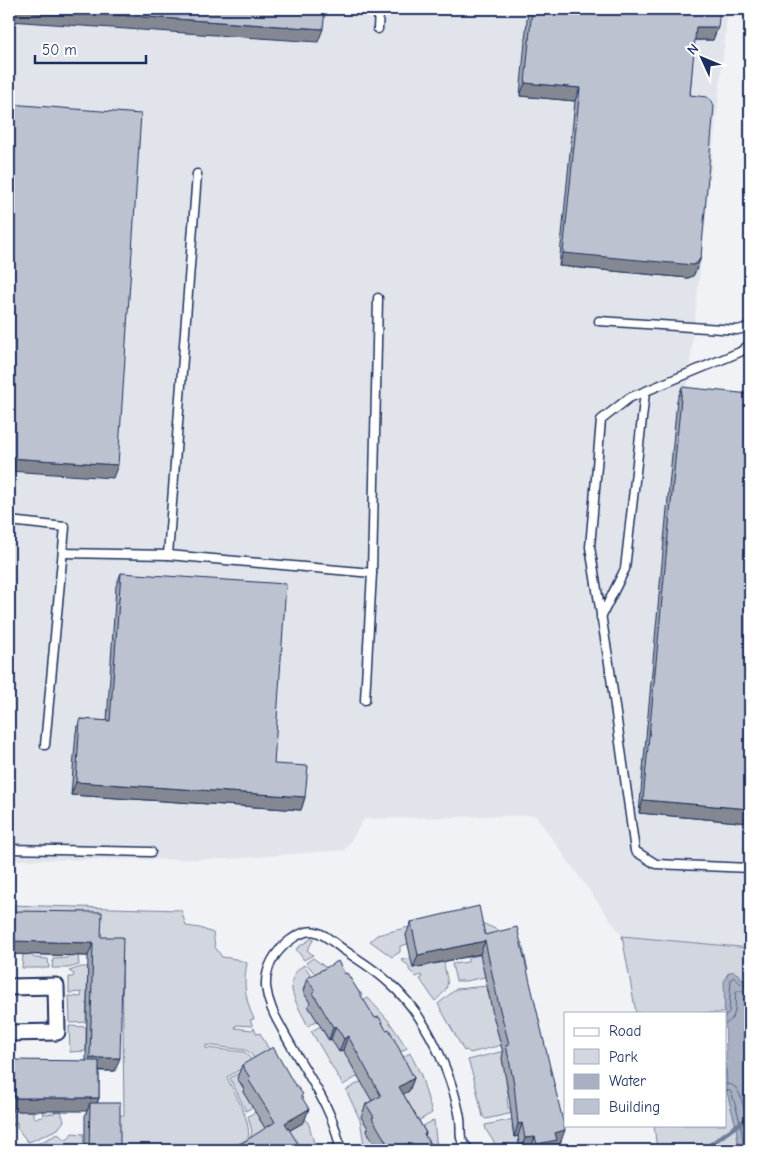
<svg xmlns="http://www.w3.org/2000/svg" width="759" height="1159" viewBox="0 0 759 1159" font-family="'Comic Neue',sans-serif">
  <rect width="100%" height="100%" fill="#f1f2f5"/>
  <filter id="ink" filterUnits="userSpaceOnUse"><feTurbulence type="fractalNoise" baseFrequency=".02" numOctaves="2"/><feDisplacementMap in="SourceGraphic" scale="10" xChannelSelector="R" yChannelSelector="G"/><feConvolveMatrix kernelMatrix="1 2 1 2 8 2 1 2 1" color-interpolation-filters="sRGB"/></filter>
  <g filter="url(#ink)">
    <path fill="#e1e4ea" d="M9,9H728L686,401L750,406V948L622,936L535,815L364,819L345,850L228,859L9,860Z"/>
    <g fill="#d2d6df" stroke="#76829e">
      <path d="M9,905L181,910L186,926L200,928L213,933L215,947L222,957L236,959L247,963C243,983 245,1000 254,1019L250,1020L253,1026L236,1025L235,1028L252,1030L254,1028L257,1034L260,1033L272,1055L255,1060L251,1054L246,1050L206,1045V1048L245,1052L253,1062L227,1077C234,1093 252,1121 248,1139L240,1143L210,1150H115L116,1116L124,1115L122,948L9,923Z"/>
      <path d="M475,920L518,939L522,943L528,970H520L481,947Z"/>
      <path d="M425,923L438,927L406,935L408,944L400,946V952L392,957L370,941L377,935Z"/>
      <path d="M622,936L750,948V980H742L739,974L729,972L726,977L724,1013H636Z"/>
      <path d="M312,938L314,939L307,950L313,955L304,960L296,949Z"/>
      <path d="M29,954L35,958L48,959L49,968H22L23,955Z"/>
      <path d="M69,955H78L79,965L68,968H52L53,959L67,958Z"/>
      <path d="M481,955L485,977L466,981H456L452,964L468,962V957Z"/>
      <path d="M313,958L362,994L353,999L321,981L306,963Z"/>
      <path d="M411,958L413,968L444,962C446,983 454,984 435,1001L420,979L422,978L421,975L416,977L409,970V966L401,960Z"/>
      <path d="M304,965L317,984L311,1004L319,1019L308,1026C298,1005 279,981 304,965Z"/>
      <path d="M81,967H88L86,1022L70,1023L69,996L81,997L82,992L69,993V977H73L74,974L69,971Z"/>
      <path d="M487,986L502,1045L470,1053L467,1050L464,1051L438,1004L456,989Z"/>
      <path d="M368,998L388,1020L407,1048L391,1057L359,1003Z"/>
      <path d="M323,1025L325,1029L323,1031L328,1040L331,1039L345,1049L352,1060L350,1062L355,1072L358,1070L360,1075L343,1085L311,1031Z"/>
      <path d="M69,1026L86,1027V1051L70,1052Z"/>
      <path d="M504,1051L505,1057L502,1058L504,1068L510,1081L506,1082L509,1097L507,1098L508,1108H512L513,1113L486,1119L483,1117L474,1079L468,1060Z"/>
      <path d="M410,1053L421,1075L432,1113L413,1124L392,1101L398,1060Z"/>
      <path d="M725,1064L727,1092L736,1126L739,1150H657L654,1125H725Z"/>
      <path d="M244,1070L245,1091L243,1092L254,1106L246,1111L230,1078Z"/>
      <path d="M364,1080L372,1095L369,1130L367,1132L372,1140L378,1144L368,1150H365L360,1120L346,1090Z"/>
      <path d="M299,1107L309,1125L316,1150H289L280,1136L304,1122Z"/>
      <path d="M13,1111H33V1116L36,1118L43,1117L42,1111H44L45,1114L55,1113V1111H61L64,1121L58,1129L29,1142L27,1141L17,1128V1122L14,1123V1126L12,1125Z"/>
      <path d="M257,1111L260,1116L258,1118L273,1137L250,1139L252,1131L248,1116Z"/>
      <path d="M514,1119L515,1125L512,1126L514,1136H518L520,1150H499L486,1130L485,1125Z"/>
      <path d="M434,1120L437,1150H421L412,1132Z"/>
      <path d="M72,1133L84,1134L83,1150H36L34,1148L35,1145L58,1134L64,1139H68Z"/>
    </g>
    <path fill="#a8b0c2" stroke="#707c9a" d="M729,972C736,970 738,975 742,980H750V1150H739L736,1126L727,1092L724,982L726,977Z"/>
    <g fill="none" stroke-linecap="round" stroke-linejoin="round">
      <g stroke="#536386" stroke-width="1">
        <path d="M725,1017L729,1012L731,979L734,977C739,982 742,987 750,985"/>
        <path d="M725,1024C739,1018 734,1003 736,991H750"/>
        <path d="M725,1084C730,1084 733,1085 736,1088C744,1097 750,1138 750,1150"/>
        <path d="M725,1090L730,1091L732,1094L741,1125L744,1150"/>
      </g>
      <path stroke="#707c9a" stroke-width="4.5" d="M703,1150L736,1126L750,1117"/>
      <defs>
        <g id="service">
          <path d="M378,29L379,9"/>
          <path d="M599,321L737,330L750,327"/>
          <path d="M750,344L740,352L629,398L601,420L590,547L609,663L635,851L656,864L750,868"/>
          <path d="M9,521L65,527L45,745"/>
          <path d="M63,553L168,555L197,174"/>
          <path d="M168,555L372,573L365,700"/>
          <path d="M372,573L378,298"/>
          <path d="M601,617L625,569L645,392"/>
          <path d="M9,849L151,852"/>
          <path d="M340,1150C336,1110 300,1065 282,1029C274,1015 268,1003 266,987C265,968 275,952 289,941C314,922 322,934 344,950C359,960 374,969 387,981C421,1010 441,1051 454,1093C456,1101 459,1110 460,1119C461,1125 460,1132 461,1138C462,1142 466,1146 469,1150"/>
        </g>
        <path id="minor" d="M9,987L56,986L57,1032L9,1033"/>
      </defs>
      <use href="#service" stroke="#1b2f5e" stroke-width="11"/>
      <use href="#minor" stroke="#1b2f5e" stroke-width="19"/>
      <use href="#service" stroke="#fff" stroke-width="8"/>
      <use href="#minor" stroke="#fff" stroke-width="15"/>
    </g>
    <g fill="#a2a7b3" stroke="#1b2f5e">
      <path d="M528,9H720L713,40H694L690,95L701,257L696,270L693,276L688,278L559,266L575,101L520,96Z"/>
      <path d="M682,387L750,823L639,813L677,400Z"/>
      <path d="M121,573L274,764L305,797L301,810L71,795L76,732L80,719L107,721L116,586Z"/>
      <path d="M411,922L485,935L560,1144L555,1145L553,1150H520L518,1136L514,1137L509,1097L502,1058L503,1053L494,1019L480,954L413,968L406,935Z"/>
      <path d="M101,937L115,1071H99V1098L97,1103L120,1150H85V1116L87,1111L86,1061L88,956L9,954Z"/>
      <path d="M345,974L414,1078L409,1091L403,1094L426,1133L425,1136L431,1150H378L367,1131L368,1128L361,1117L366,1104L372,1101L343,1050L339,1052L331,1039L329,1040L308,1006L310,1003L303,991L307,978Z"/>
      <path d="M242,1065L302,1097L304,1122L290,1130L265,1128L243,1092L244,1089L237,1078Z"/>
    </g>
    <g fill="#848892" stroke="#1b2f5e">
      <path d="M9,9H28L323,29L318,42L9,21Z"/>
      <path d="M696,27H718L713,40H691Z"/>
      <path d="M525,83L580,88L575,101L520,96Z"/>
      <path d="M563,253L701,257L696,270L693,276L688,278L559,266Z"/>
      <path d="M9,458L118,465L113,478L9,471Z"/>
      <path d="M76,782L305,797L301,810L71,795Z"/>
      <path d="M643,800L750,809V823L639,813Z"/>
      <path d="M9,941L93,943L88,956L9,954Z"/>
      <path d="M485,941L480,954L413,968L418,955Z"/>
      <path d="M336,1026L331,1039L329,1040L333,1027Z"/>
      <path d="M348,1036L343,1050L339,1052L344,1039Z"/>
      <path d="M90,1058H120L115,1071L85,1070Z"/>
      <path d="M414,1078L409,1091L394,1100L399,1087Z"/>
      <path d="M9,1098H99L94,1111L90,1103L87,1111H9Z"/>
      <path d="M309,1109L304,1122L280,1136L285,1123Z"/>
      <path d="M522,1123L518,1136L514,1137L518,1124Z"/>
      <path d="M565,1130L560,1144L555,1145L553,1150H535L537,1144L555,1133Z"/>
      <path d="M535,1137L530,1150H521L525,1138Z"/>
    </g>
    <g fill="#bcc2d0" stroke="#1b2f5e">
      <path d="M28,9H325L323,29Z"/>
      <path d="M532,9H720L718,27H696L690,95L707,97L712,101L714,106L701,257L697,263L693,265L563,253L580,88L525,83Z"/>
      <path d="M9,104L141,114L118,465L9,458Z"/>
      <path d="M682,387L750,394V809L643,800Z"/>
      <path d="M121,573L286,584L274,764L308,766L305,797L76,782L80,719L110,721Z"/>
      <path d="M479,906L485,935L517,927L565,1130L555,1133L557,1140L537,1144L535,1137L525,1138L522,1123L518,1124L514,1084L506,1045L509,1044L499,1006L485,941L418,955L411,922Z"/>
      <path d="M9,911L102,912L101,937H123L120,1058H90L93,943L9,941Z"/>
      <path d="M338,961L345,974L347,973L375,1018L379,1017L386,1030L389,1029L414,1078L399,1087L426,1133L424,1134L432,1147L427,1150H391L372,1118L374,1117L366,1104L381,1096L348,1036L344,1039L336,1026L333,1027L313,993L315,991L307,978Z"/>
      <path d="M273,1047L293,1082L303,1094L301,1096L309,1109L285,1123L302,1150H231L275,1122L248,1079L250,1078L242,1065Z"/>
      <path d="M9,1060L99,1061V1098H9Z"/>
      <path d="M90,1103H120V1150H89Z"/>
      <path d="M218,1144L223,1150H206Z"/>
    </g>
  </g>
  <rect width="759" height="1159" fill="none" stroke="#fff" stroke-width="30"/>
  <rect x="15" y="15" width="729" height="1129" fill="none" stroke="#1b2f5e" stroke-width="2" filter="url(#ink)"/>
  <rect x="564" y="1012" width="162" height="115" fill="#ffffff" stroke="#a4acbf"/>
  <rect x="574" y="1028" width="25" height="8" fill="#ffffff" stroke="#a4acbf"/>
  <text x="609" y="1036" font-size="15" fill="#1b2f5e">Road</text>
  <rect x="574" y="1049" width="25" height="15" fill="#d2d6df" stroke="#a4acbf"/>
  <text x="609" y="1062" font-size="15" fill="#1b2f5e">Park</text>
  <rect x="574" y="1074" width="25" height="15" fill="#a8b0c2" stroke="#a4acbf"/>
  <text x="609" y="1086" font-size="15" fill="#1b2f5e">Water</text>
  <rect x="574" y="1099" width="25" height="15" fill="#bcc2d0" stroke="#a4acbf"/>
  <text x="609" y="1112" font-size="15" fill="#1b2f5e">Building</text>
  <g transform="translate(702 58) rotate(314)" stroke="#ffffff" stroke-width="4" paint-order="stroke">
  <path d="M0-4L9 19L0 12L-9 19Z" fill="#1b2f5e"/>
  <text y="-8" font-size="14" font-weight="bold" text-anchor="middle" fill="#1b2f5e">N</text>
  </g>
  <path d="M35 55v8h111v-8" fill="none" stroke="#1b2f5e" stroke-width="2.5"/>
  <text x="42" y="55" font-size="15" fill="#1b2f5e" stroke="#ffffff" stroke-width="4" paint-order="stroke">50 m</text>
</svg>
